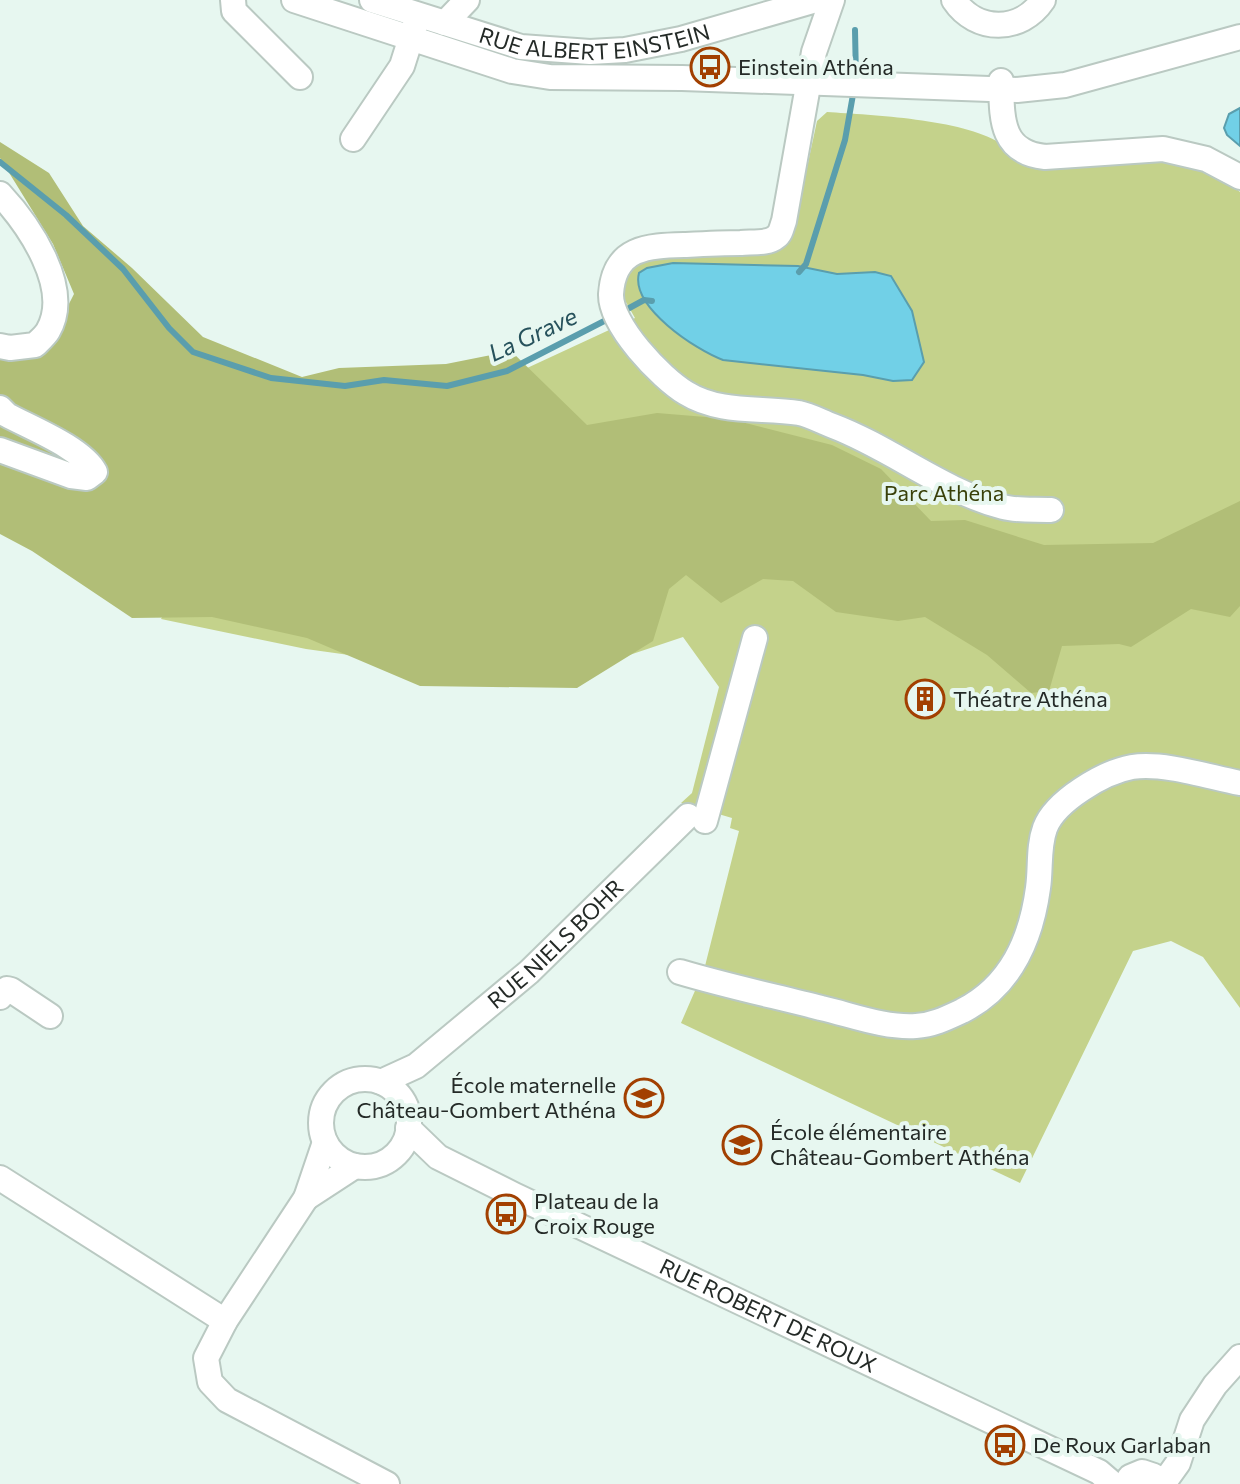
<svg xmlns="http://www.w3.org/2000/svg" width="1240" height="1484" viewBox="0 0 1240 1484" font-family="Commissioner,sans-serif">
  <rect width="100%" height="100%" fill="#e7f7f0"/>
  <path fill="#c4d28b" d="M827,112C872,115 962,119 1000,143C1058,148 1200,149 1240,192V1008L1203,957L1171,941L1133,951L1020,1183L681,1023L704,970L739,831L730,828L732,818L681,803L692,793L719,687L683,637L561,678L500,676L306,649L161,619L167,608L512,375L635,318L623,297L621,273L632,258L794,228L817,121Z"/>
  <path fill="#b1be77" d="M0,142L49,173L83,226L132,268L203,337L302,377L339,368L446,364L511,351L587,425L657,413L730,419L832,445L881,469L931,521L965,520L1044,545L1153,543L1240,501V606L1230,617L1191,609L1131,647L1119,644L1062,646L1049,691L1031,693L987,655L925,617L898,621L836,612L793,581L763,579L721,603L686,575L669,589L653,641L577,688L420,686L307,638L212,617L132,618L32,551L0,534V360L46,349L74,294L53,244L0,158Z"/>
  <g fill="#71d0e7" stroke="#5a9ead" stroke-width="2">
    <path d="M1240,108V146L1227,135L1224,128L1229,114Z"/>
    <path d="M673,263L798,266L837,274L875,272L891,276L912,311L924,362L912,380L893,381L863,375L723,360C696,350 630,307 639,273L647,268Z"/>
  </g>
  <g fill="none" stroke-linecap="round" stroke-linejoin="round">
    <g stroke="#5a9ead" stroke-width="6">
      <path d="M855,30L856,78"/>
      <path d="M0,162L66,215L123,269L169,328L193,352L271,378L345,386L384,380L447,386L507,371L612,317"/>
      <path d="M799,272L806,264L845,140L854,89"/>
      <path d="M622,312L644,300L652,301"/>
    </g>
    <defs>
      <g id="minor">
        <path d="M233,0L234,11L300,77"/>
        <path d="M294,0L512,71L550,77L682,78L1017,90L1065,85L1240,37"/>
        <path id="s1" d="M372,0L521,47L590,52L625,50L681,39L816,0"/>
        <path d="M832,0L814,52L784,221C782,226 781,234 776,237C768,244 751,242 741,243C723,243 704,244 686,245C649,246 614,246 611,294C610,325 661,378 686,393C720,414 761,407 799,413C810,415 822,422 833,426C891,448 942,491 1003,507C1017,511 1036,509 1051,510"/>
        <path d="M954,0C976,33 1021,33 1043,0"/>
        <path d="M445,23L467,0"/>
        <path d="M1001,81C1002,118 1000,152 1045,157L1163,149L1206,159L1240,177"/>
        <path d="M353,139L402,66L415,25"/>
        <path d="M0,194C28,224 73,288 48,331C45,336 39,341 35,345L10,348L0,346"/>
        <path d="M0,408L7,415C31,428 82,448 95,472L87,478L71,476L0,450"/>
        <path d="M705,821L755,638"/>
        <path d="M680,972C727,986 774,996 821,1008C852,1015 884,1028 916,1026C933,1025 947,1018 962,1011C1011,986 1031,940 1038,888C1041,868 1038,847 1045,828C1055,801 1104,772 1132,767C1164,762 1209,777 1240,783"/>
        <path d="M0,997L7,989L11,990L50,1016"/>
        <circle cx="365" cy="1123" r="44"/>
        <path id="s2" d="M381,1082L416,1066L529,972L688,816"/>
        <path id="s3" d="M408,1128L438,1157L514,1195L1099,1472L1113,1484"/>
        <path d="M325,1142L306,1198L225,1321L206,1358L210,1382L227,1400L387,1484"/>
        <path d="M0,1178L225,1321"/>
        <path d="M306,1198L355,1166"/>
        <path d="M1126,1484L1130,1477L1142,1472L1154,1476L1160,1484"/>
        <path d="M1163,1484L1178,1463L1192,1420L1215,1385L1240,1357"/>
      </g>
    </defs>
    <use href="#minor" stroke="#bac9c2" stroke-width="28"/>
    <use href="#minor" stroke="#fff" stroke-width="24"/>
  </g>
  <defs>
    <symbol id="bus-ring" viewBox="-11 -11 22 22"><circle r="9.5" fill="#e7f7f0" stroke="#a24001" stroke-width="1.5"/><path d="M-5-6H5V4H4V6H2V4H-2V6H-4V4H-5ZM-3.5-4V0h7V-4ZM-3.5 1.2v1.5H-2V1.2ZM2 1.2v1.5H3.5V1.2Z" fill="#a24001"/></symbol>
    <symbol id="building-ring" viewBox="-11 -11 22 22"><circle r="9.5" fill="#e7f7f0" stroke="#a24001" stroke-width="1.5"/><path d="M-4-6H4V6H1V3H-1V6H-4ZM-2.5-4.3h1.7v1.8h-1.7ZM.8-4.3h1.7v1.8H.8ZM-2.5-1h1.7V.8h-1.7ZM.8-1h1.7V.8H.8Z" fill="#a24001"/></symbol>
    <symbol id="school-ring" viewBox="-11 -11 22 22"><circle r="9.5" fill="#e7f7f0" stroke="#a24001" stroke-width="1.5"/><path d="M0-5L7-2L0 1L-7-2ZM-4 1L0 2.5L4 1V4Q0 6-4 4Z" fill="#a24001"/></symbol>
  </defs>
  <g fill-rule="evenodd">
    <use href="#bus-ring" x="688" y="45" width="44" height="44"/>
    <use href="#building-ring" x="903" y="677" width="44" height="44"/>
    <use href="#school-ring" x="622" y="1076" width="44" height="44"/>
    <use href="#school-ring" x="720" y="1123" width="44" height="44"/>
    <use href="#bus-ring" x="484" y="1192" width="44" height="44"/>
    <use href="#bus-ring" x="983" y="1423" width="44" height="44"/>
  </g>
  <g text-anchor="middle" stroke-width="8" stroke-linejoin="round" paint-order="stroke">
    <g font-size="22" fill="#242a27" stroke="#e7f7f0">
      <text dy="8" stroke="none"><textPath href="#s1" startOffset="230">RUE ALBERT EINSTEIN</textPath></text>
      <text dy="8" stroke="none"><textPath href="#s2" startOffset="224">RUE NIELS BOHR</textPath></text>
      <text dy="8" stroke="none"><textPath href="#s3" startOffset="408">RUE ROBERT DE ROUX</textPath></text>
    </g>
    <g font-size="22" fill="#242a27" stroke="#e7f7f0" text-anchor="start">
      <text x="738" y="75">Einstein Athéna</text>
      <text x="953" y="707">Théatre Athéna</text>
      <text x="616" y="1093" text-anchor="end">École maternelle<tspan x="616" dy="25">Château-Gombert Athéna</tspan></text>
      <text x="770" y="1140">École élémentaire<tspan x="770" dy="25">Château-Gombert Athéna</tspan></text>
      <text x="534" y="1209">Plateau de la<tspan x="534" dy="25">Croix Rouge</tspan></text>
      <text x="1033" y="1453">De Roux Garlaban</text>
    </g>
    <g font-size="22" fill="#394009" stroke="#e7f7f0">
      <text x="944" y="501">Parc Athéna</text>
    </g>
    <g font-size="24" font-style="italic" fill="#27525c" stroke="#e7f7f0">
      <text transform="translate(533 335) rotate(-25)" y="8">La Grave</text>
    </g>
  </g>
</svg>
